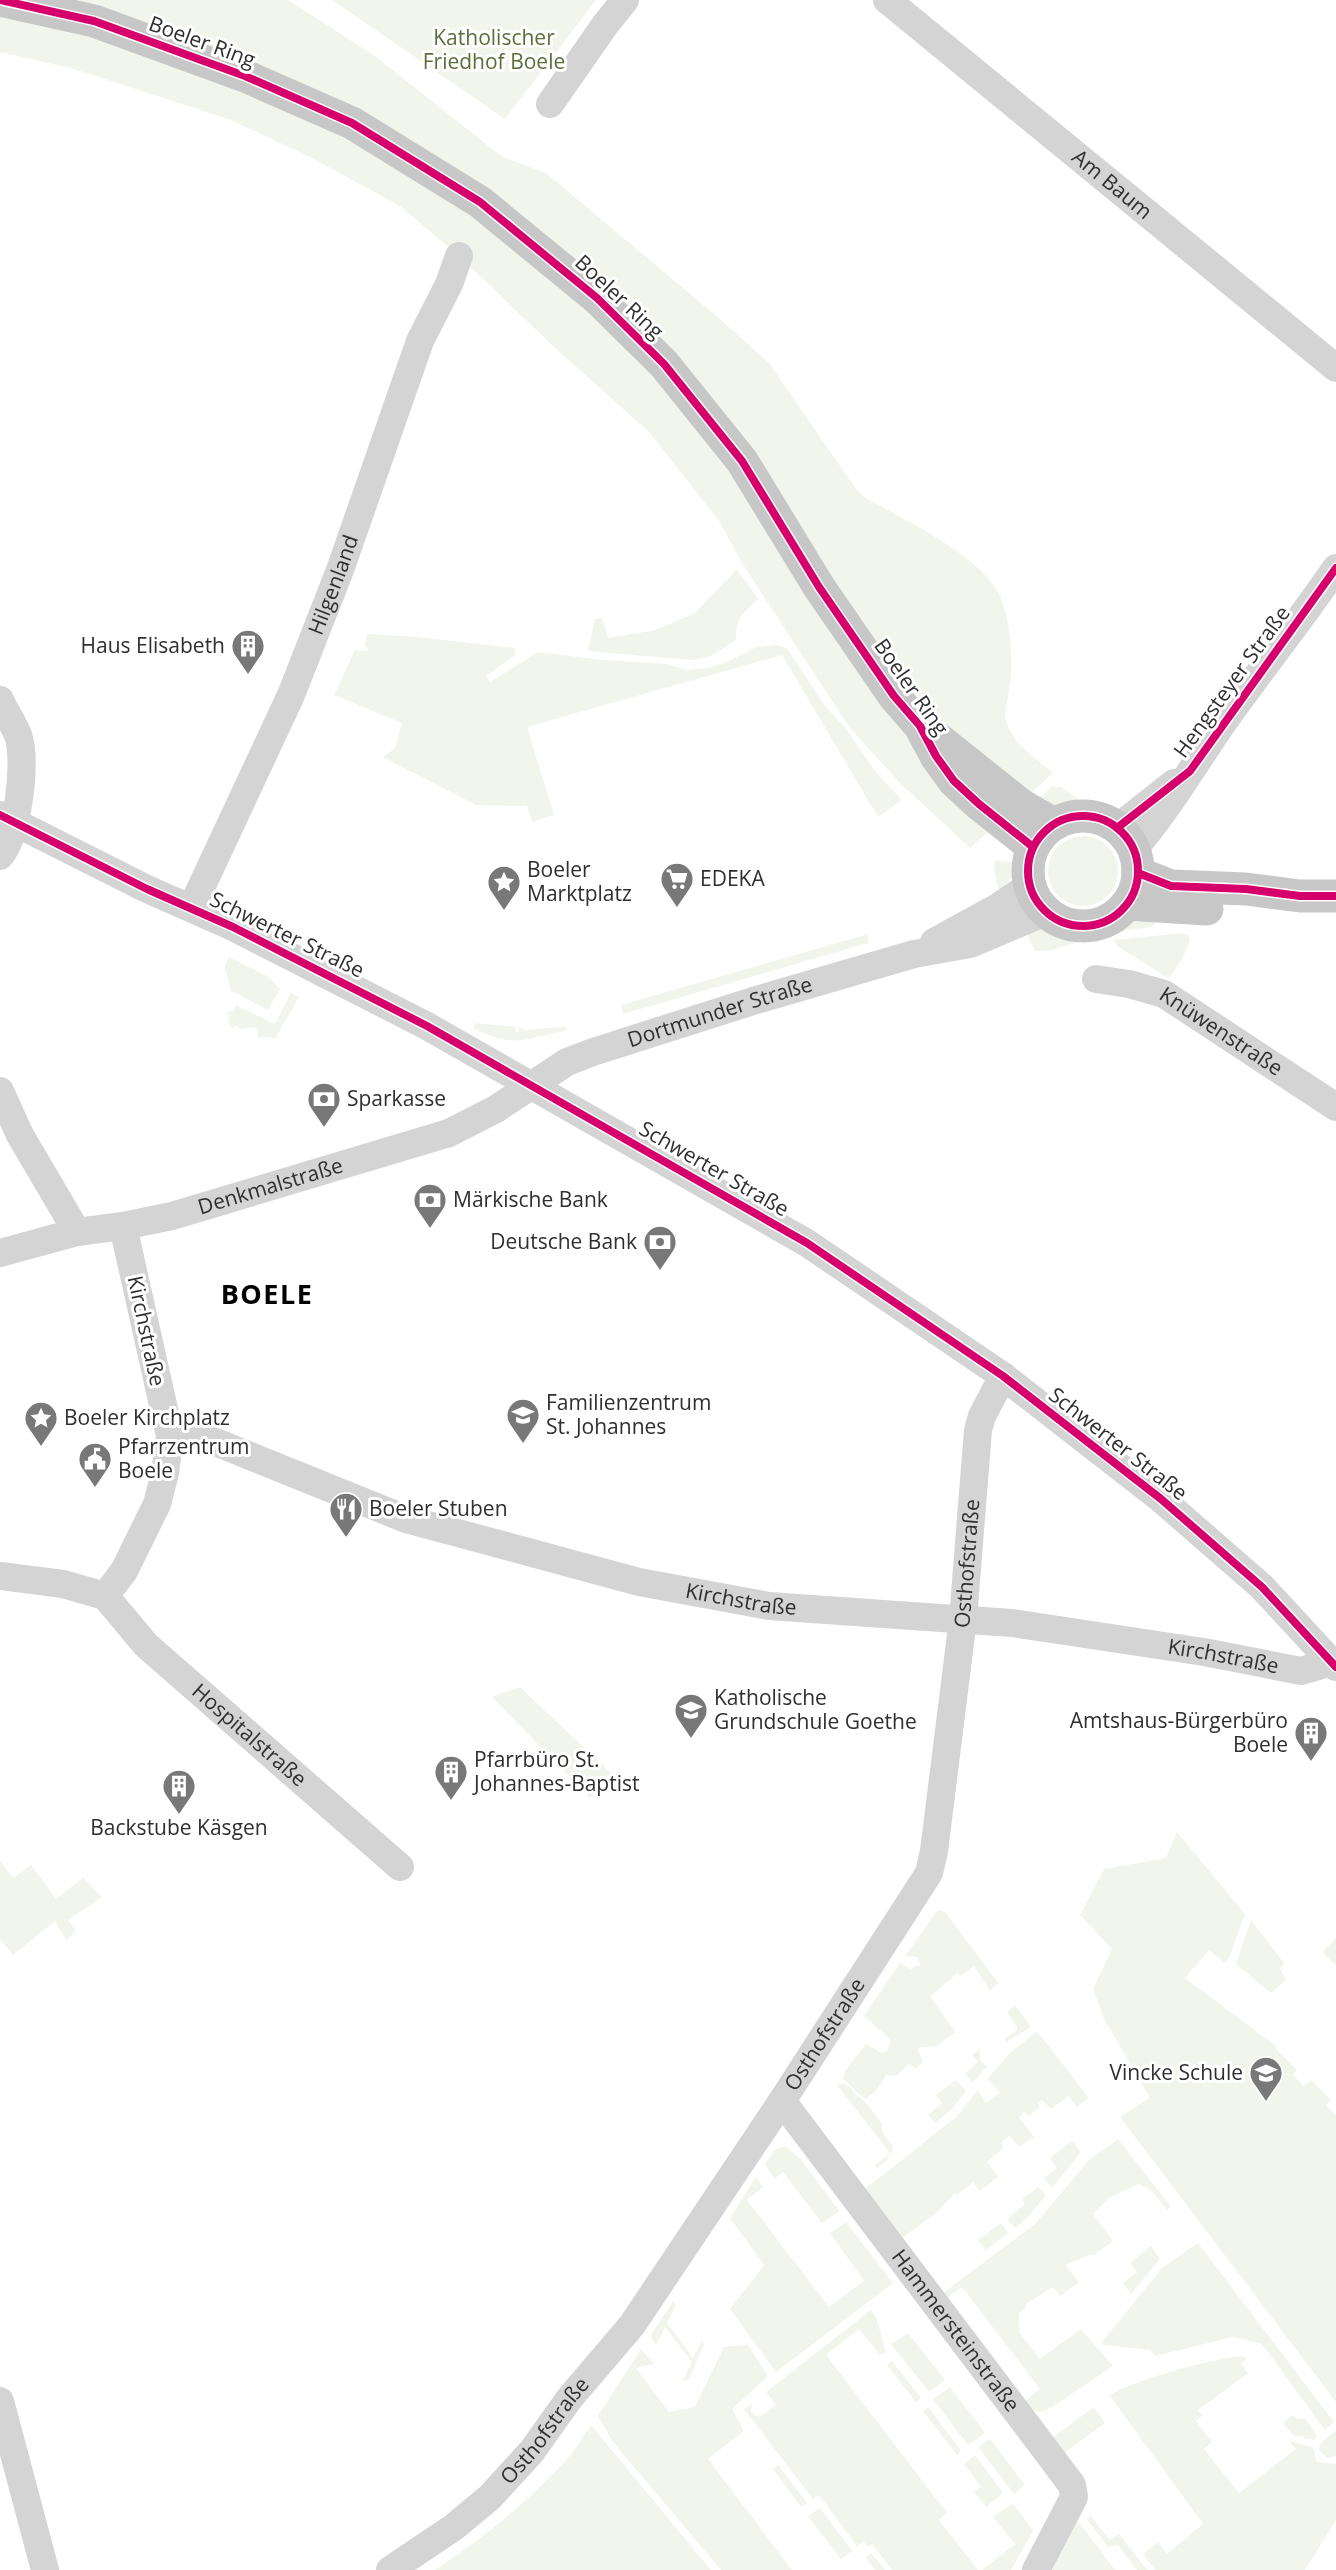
<svg xmlns="http://www.w3.org/2000/svg" width="1336" height="2570" viewBox="0 0 1336 2570" font-family="'Open Sans',sans-serif">
  <rect width="100%" height="100%" fill="#fff"/>
  <g fill="#f2f5ec">
    <path d="M0,0H288L375,56L501,156L546,173L720,319L769,363L856,489L867,499C903,518 979,556 998,592C1009,613 1012,646 1011,669C1011,685 1007,700 1005,715C1009,742 1034,757 1053,773L970,848L900,783L849,727L742,563L719,521L650,433L552,345L459,256L400,206L312,158L231,120L74,69L0,52Z"/>
    <path d="M332,0H596L505,119Z"/>
    <path d="M737,569L758,599C742,614 736,618 736,640L711,656L693,660L597,652L588,650L595,619L602,618L608,638L656,630L695,613Z"/>
    <path d="M367,634L417,637L515,648L514,656L486,676L490,682L538,652L602,660L667,664L687,670L707,668L729,661L756,647L777,645L787,648L825,706L847,730L875,771L902,800L878,817L782,655L527,727L554,815L532,822L527,806L476,805L383,757L395,748L402,723L334,695L355,650L368,651L365,645Z"/>
    <path d="M1052,786L1061,787L1088,806L1056,809L1038,800Z"/>
    <circle cx="1083" cy="871" r="35"/>
    <path d="M995,860L1017,863L1012,877L999,893L994,869Z"/>
    <path d="M1130,919L1157,922L1151,927L1115,932L1114,929Z"/>
    <path d="M1042,928L1083,937L1085,940L1052,950L1035,951L1025,930Z"/>
    <path d="M1182,933L1188,935L1190,941L1183,957L1170,977H1166L1117,946L1114,940Z"/>
    <path d="M868,934V943L623,1014L621,1005Z"/>
    <path d="M229,957L269,977L280,989L268,1010L231,991L225,967Z"/>
    <path d="M291,993L299,997L275,1039L271,1037L258,1038L256,1027L240,1029L237,1026L230,1027L228,1012L235,1010L236,1005L275,1024Z"/>
    <path d="M475,1023L515,1027L516,1032H519V1028H523V1030L565,1027L567,1030C526,1039 514,1049 473,1028Z"/>
    <path d="M520,1687L611,1773L590,1798L492,1697Z"/>
    <path d="M1177,1832L1245,1914L1229,1958L1224,1963L1209,1950L1185,1978L1277,2047L1276,2049L1297,2070L1293,2075L1304,2086L1311,2080L1331,2100L1326,2105L1336,2115V2402L1120,2117L1150,2098L1104,2019L1093,1989L1112,1949L1080,1915L1104,1869L1166,1858Z"/>
    <path d="M0,1861L13,1878L31,1865L56,1899L83,1878L102,1897L68,1920L76,1931L66,1940L55,1921L13,1955L0,1939Z"/>
    <path d="M938,1910L945,1912L998,1983L990,1991L974,1966L960,1976L958,1973L930,1996L955,2032L937,2046L920,2047L918,2050L923,2062L916,2068L909,2064L896,2076L886,2075L876,2091L865,2099L843,2079L845,2071L866,2044L882,2053L887,2051L891,2040L864,2016L900,1963L911,1970L915,1966H921L917,1957L905,1956Z"/>
    <path d="M1251,1920L1284,1963L1280,1969L1286,1980L1271,1993L1236,1964Z"/>
    <path d="M1336,1938V1964L1335,1965L1322,1952Z"/>
    <path d="M1015,2005L1031,2027L1006,2042L1005,2038L1017,2030V2027L1007,2012Z"/>
    <path d="M1037,2031L1089,2098L1077,2107L1068,2096L1051,2109L1042,2100L1038,2103L1040,2107L1028,2116L1024,2112L1019,2117L1034,2137L1019,2147L1010,2136L1002,2142L1003,2148L987,2162L998,2177L980,2191L973,2182L957,2195L955,2193L936,2213L902,2238L865,2189L955,2118L978,2090L986,2103L1000,2093L988,2078L1009,2054Z"/>
    <path d="M980,2049V2059L987,2067L972,2083L965,2073L978,2062L972,2055Z"/>
    <path d="M956,2080L966,2091L952,2109L935,2123L928,2115L942,2103L936,2095Z"/>
    <path d="M844,2083L853,2090V2093C870,2103 870,2109 882,2124V2132L893,2146L891,2153L887,2157L889,2159L877,2168L875,2165L890,2153L837,2085Z"/>
    <path d="M1118,2139L1171,2207L1167,2210L1152,2191L1139,2184L1109,2198L1093,2214L1113,2241L1094,2255L1093,2254L1065,2265L1079,2282L1060,2296L1055,2289L1051,2288L1026,2304V2307L1019,2313V2332L1040,2359L1081,2329L1113,2366L1054,2406C1042,2414 1033,2414 1025,2401L1040,2389L962,2287L947,2298L943,2293L1035,2224L1089,2160Z"/>
    <path d="M1072,2141L1081,2152L1052,2188L1044,2178L1057,2168L1050,2158Z"/>
    <path d="M785,2146L801,2160L839,2211L822,2223L783,2172L774,2179L765,2164L775,2150Z"/>
    <path d="M756,2177L763,2187L747,2200L829,2307L864,2281L830,2233L846,2222L893,2283L776,2372L730,2309L764,2265L730,2218Z"/>
    <path d="M1038,2187L1046,2195L1028,2217L1015,2228L1007,2219L1024,2205L1023,2198Z"/>
    <path d="M1001,2223L1008,2233L986,2250L978,2240Z"/>
    <path d="M1198,2243L1334,2422L1325,2430L1262,2344L1233,2337L1155,2356L1150,2350L1104,2345L1102,2342L1162,2268Z"/>
    <path d="M1151,2246L1160,2259L1131,2294L1123,2283L1137,2272L1130,2263Z"/>
    <path d="M673,2302L676,2305L667,2323L693,2358L702,2340L704,2344L689,2379L685,2381L683,2380L692,2362L665,2327L656,2345L650,2336Z"/>
    <path d="M871,2310L876,2317L886,2352L880,2355L859,2329L826,2355L947,2513L939,2520L978,2570H892L872,2544L868,2547L863,2541L857,2546L819,2495L813,2499L744,2409L752,2404L751,2411L754,2416H761L776,2405L766,2392Z"/>
    <path d="M908,2333L945,2380L929,2392L891,2344Z"/>
    <path d="M748,2345L768,2376L732,2409L744,2431L708,2459L792,2570H721L613,2442L598,2416L641,2349L654,2364L636,2368L669,2412L695,2407L724,2347Z"/>
    <path d="M1242,2356L1247,2359L1241,2364L1248,2373L1198,2410L1202,2416L1196,2421L1212,2442L1204,2449L1239,2493L1296,2449L1289,2441L1313,2447L1317,2462L1336,2464V2520L1305,2570H1155L1143,2554L1158,2542L1167,2554L1203,2524L1110,2396C1133,2379 1213,2359 1242,2356Z"/>
    <path d="M892,2361L921,2398L916,2402L887,2365Z"/>
    <path d="M950,2387L985,2433L968,2445L933,2399Z"/>
    <path d="M928,2407L961,2451L957,2455L923,2411Z"/>
    <path d="M1094,2407L1105,2423L1064,2453L1052,2438Z"/>
    <path d="M1293,2415L1297,2419L1305,2418L1317,2436L1314,2440L1293,2435L1283,2423Z"/>
    <path d="M591,2425L711,2570H435C482,2539 529,2501 567,2459C576,2449 583,2436 591,2425Z"/>
    <path d="M1336,2431V2456L1327,2458L1319,2450C1320,2440 1328,2437 1336,2431Z"/>
    <path d="M990,2439L1025,2485L1014,2494L978,2447Z"/>
    <path d="M975,2455L1003,2493L986,2507L974,2492L981,2487L964,2464Z"/>
    <path d="M778,2465L807,2503L801,2507L773,2469Z"/>
    <path d="M1013,2503L1033,2531L1011,2570H982L1015,2544L993,2517Z"/>
    <path d="M820,2508L852,2551L841,2559L808,2516Z"/>
    <path d="M1091,2516L1108,2538L1112,2539L1119,2534L1147,2570H1137L1118,2545L1108,2547L1087,2519Z"/>
    <path d="M1077,2520L1115,2570H1048Z"/>
    <path d="M871,2553L885,2570H875L866,2558Z"/>
  </g>
  <g fill="none" stroke-linecap="round" stroke-linejoin="round">
    <g stroke="#d4d4d4" stroke-width="28">
      <path id="s1" d="M887,0L1336,368"/>
      <path d="M550,104L605,25L625,0"/>
      <path d="M0,700C6,713 15,726 19,738C26,765 18,835 0,856"/>
      <path d="M0,815L147,889L233,927L427,1026L807,1243L1003,1376L1161,1499L1262,1587L1336,1667"/>
      <path d="M1117,828L1174,783"/>
      <path d="M1133,850C1166,812 1192,768 1220,727C1258,673 1299,622 1336,568"/>
      <path id="s2" d="M192,907L291,695L340,570L420,341L449,284L459,256"/>
      <path d="M934,942L998,907L1030,885"/>
      <path id="s3" d="M1096,979L1129,984L1164,994L1336,1107"/>
      <path d="M0,1091L20,1135L77,1232"/>
      <path id="s4" d="M0,1253L77,1232L123,1226L172,1216L449,1133L496,1109L567,1062L593,1052L753,1001L914,954L970,944L1046,912"/>
      <path id="s5" d="M170,1436L203,1437L406,1519L639,1582L769,1606L1012,1623L1204,1652L1301,1671L1331,1662"/>
      <path d="M0,1576L63,1584L105,1596L124,1571L157,1504L165,1473L170,1436L123,1226"/>
      <path id="s6" d="M105,1596L146,1645L400,1867"/>
      <path id="s7" d="M782,2101L1072,2485L1074,2497L1036,2570"/>
      <path d="M0,2401L45,2570"/>
      <path id="s8" d="M390,2570L454,2527L490,2497L532,2451L569,2399L632,2325L782,2101L929,1873L934,1851L963,1619L978,1430L982,1416L1003,1376"/>
    </g>
    <g stroke="#c7c7c7" stroke-width="33">
      <path d="M0,0L94,21L245,76L352,123L480,202L597,298L664,364L742,461L819,587L894,696L920,726L936,756L954,781L979,804L1033,847"/>
      <path d="M932,734L1021,805L1054,824"/>
      <circle cx="1083" cy="871" r="55"/>
      <path d="M1138,873L1171,886L1246,889L1300,896H1336"/>
      <path d="M1127,904L1207,909"/>
    </g>
    <defs>
      <g id="cycleway">
        <path d="M0,0L94,21L245,76L352,123L480,202L597,298L664,364L742,461L819,587L894,696L920,726L936,756L954,781L979,804L1033,847"/>
        <path d="M0,815L147,889L233,927L427,1026L807,1243L1003,1376L1161,1499L1262,1587L1336,1667"/>
        <circle cx="1083" cy="871" r="55"/>
        <path d="M1117,828L1190,771L1336,568"/>
        <path d="M1138,873L1171,886L1246,889L1300,896H1336"/>
      </g>
    </defs>
    <use href="#cycleway" stroke="#fff" stroke-width="11"/>
    <use href="#cycleway" stroke="#d6006c" stroke-width="8"/>
  </g>
  <defs>
    <symbol id="building-pin" viewBox="-11 -11 22 30"><path d="M0 17L-7.5 6A9.5 9.5 0 1 1 7.5 6Z" fill="#787878" stroke="#fff"/><path d="M-4-6H4V6H1V3H-1V6H-4ZM-2.5-4.3h1.7v1.8h-1.7ZM.8-4.3h1.7v1.8H.8ZM-2.5-1h1.7V.8h-1.7ZM.8-1h1.7V.8H.8Z" fill="#fff"/></symbol>
    <symbol id="supermarket-pin" viewBox="-11 -11 22 30"><path d="M0 17L-7.5 6A9.5 9.5 0 1 1 7.5 6Z" fill="#787878" stroke="#fff"/><path d="M-6-5.5h2.5l.6 2H6L4.5 2H-2.5L-4.4-4H-6ZM-1.5 3.2a1.3 1.3 0 1 0 .1 0ZM3 3.2a1.3 1.3 0 1 0 .1 0Z" fill="#fff"/></symbol>
    <symbol id="sight-pin" viewBox="-11 -11 22 30"><path d="M0 17L-7.5 6A9.5 9.5 0 1 1 7.5 6Z" fill="#787878" stroke="#fff"/><path d="M0-6L1.8-2.2L6-1.7L2.9 1.2L3.7 5.4L0 3.3L-3.7 5.4L-2.9 1.2L-6-1.7L-1.8-2.2Z" fill="#fff"/></symbol>
    <symbol id="bank-pin" viewBox="-11 -11 22 30"><path d="M0 17L-7.5 6A9.5 9.5 0 1 1 7.5 6Z" fill="#787878" stroke="#fff"/><path d="M-6-4H6V4H-6ZM0-2.3a2.3 2.3 0 1 0 0 4.6a2.3 2.3 0 1 0 0-4.6Z" fill="#fff"/></symbol>
    <symbol id="school-pin" viewBox="-11 -11 22 30"><path d="M0 17L-7.5 6A9.5 9.5 0 1 1 7.5 6Z" fill="#787878" stroke="#fff"/><path d="M0-5L7-2L0 1L-7-2ZM-4 1L0 2.5L4 1V4Q0 6-4 4Z" fill="#fff"/></symbol>
    <symbol id="civic-pin" viewBox="-11 -11 22 30"><path d="M0 17L-7.5 6A9.5 9.5 0 1 1 7.5 6Z" fill="#787878" stroke="#fff"/><path d="M-.6-6.5H3V-4.5H.6V-3L4-1V1h2V6H-6V1h2V-1L-.6-3ZM-1.2 2.5V6h2.4V2.5Z" fill="#fff"/></symbol>
    <symbol id="restaurant-pin" viewBox="-11 -11 22 30"><path d="M0 17L-7.5 6A9.5 9.5 0 1 1 7.5 6Z" fill="#787878" stroke="#fff"/><path d="M-5-6h1v4h1v-4h1v4h1v-4h1v5L-1.5 .5V6h-2V.5L-5-1ZM5-6V6H3V1.5H1.5Q1.5-4 5-6Z" fill="#fff"/></symbol>
  </defs>
  <g fill-rule="evenodd">
    <use href="#building-pin" x="229" y="627" width="38" height="52"/>
    <use href="#supermarket-pin" x="658" y="860" width="38" height="52"/>
    <use href="#sight-pin" x="485" y="863" width="38" height="52"/>
    <use href="#bank-pin" x="305" y="1080" width="38" height="52"/>
    <use href="#bank-pin" x="411" y="1181" width="38" height="52"/>
    <use href="#bank-pin" x="641" y="1223" width="38" height="52"/>
    <use href="#school-pin" x="504" y="1396" width="38" height="52"/>
    <use href="#sight-pin" x="22" y="1399" width="38" height="52"/>
    <use href="#civic-pin" x="76" y="1440" width="38" height="52"/>
    <use href="#restaurant-pin" x="327" y="1490" width="38" height="52"/>
    <use href="#school-pin" x="672" y="1691" width="38" height="52"/>
    <use href="#building-pin" x="1292" y="1714" width="38" height="52"/>
    <use href="#building-pin" x="432" y="1753" width="38" height="52"/>
    <use href="#building-pin" x="160" y="1767" width="38" height="52"/>
    <use href="#school-pin" x="1247" y="2054" width="38" height="52"/>
  </g>
  <g text-anchor="middle" stroke-width="6" stroke-linejoin="round" paint-order="stroke">
    <g font-size="21" fill="#5a6e3a" stroke="#fff">
      <text x="494" y="45">Katholischer<tspan x="494" dy="24">Friedhof Boele</tspan></text>
    </g>
    <g font-size="21" fill="#2f2f2f" stroke="#fff">
      <text transform="translate(202 42) rotate(20)" y="7">Boeler Ring</text>
      <text dy="7" stroke="none"><textPath href="#s1" startOffset="291">Am Baum</textPath></text>
      <text transform="translate(619 297) rotate(43)" y="7">Boeler Ring</text>
      <text dy="7" stroke="none"><textPath href="#s2" startOffset="352">Hilgenland</textPath></text>
      <text transform="translate(1232 682) rotate(-54)" y="7">Hengsteyer Straße</text>
      <text transform="translate(911 687) rotate(55)" y="7">Boeler Ring</text>
      <text transform="translate(287 935) rotate(26)" y="7">Schwerter Straße</text>
      <text dy="7" stroke="none"><textPath href="#s4" startOffset="764">Dortmunder Straße</textPath></text>
      <text dy="7" stroke="none"><textPath href="#s3" startOffset="138">Knüwenstraße</textPath></text>
      <text transform="translate(714 1169) rotate(30)" y="7">Schwerter Straße</text>
      <text dy="7" stroke="none"><textPath href="#s4" startOffset="279">Denkmalstraße</textPath></text>
      <text transform="translate(146 1331) rotate(78)" y="7">Kirchstraße</text>
      <text transform="translate(1118 1444) rotate(38)" y="7">Schwerter Straße</text>
      <text dy="7" stroke="none"><textPath href="#s8" startOffset="1200">Osthofstraße</textPath></text>
      <text dy="7" stroke="none"><textPath href="#s5" startOffset="597">Kirchstraße</textPath></text>
      <text dy="7" stroke="none"><textPath href="#s5" startOffset="1083">Kirchstraße</textPath></text>
      <text dy="7" stroke="none"><textPath href="#s6" startOffset="201">Hospitalstraße</textPath></text>
      <text dy="7" stroke="none"><textPath href="#s8" startOffset="696">Osthofstraße</textPath></text>
      <text dy="7" stroke="none"><textPath href="#s7" startOffset="288">Hammersteinstraße</textPath></text>
      <text dy="7" stroke="none"><textPath href="#s8" startOffset="210">Osthofstraße</textPath></text>
    </g>
    <g font-size="21" fill="#2f2f2f" stroke="#fff" text-anchor="start">
      <text x="225" y="653" text-anchor="end">Haus Elisabeth</text>
      <text x="527" y="877">Boeler<tspan x="527" dy="24">Marktplatz</tspan></text>
      <text x="700" y="886">EDEKA</text>
      <text x="347" y="1106">Sparkasse</text>
      <text x="453" y="1207">Märkische Bank</text>
      <text x="637" y="1249" text-anchor="end">Deutsche Bank</text>
      <text x="546" y="1410">Familienzentrum<tspan x="546" dy="24">St. Johannes</tspan></text>
      <text x="64" y="1425">Boeler Kirchplatz</text>
      <text x="118" y="1454">Pfarrzentrum<tspan x="118" dy="24">Boele</tspan></text>
      <text x="369" y="1516">Boeler Stuben</text>
      <text x="714" y="1705">Katholische<tspan x="714" dy="24">Grundschule Goethe</tspan></text>
      <text x="1288" y="1728" text-anchor="end">Amtshaus-Bürgerbüro<tspan x="1288" dy="24">Boele</tspan></text>
      <text x="474" y="1767">Pfarrbüro St.<tspan x="474" dy="24">Johannes-Baptist</tspan></text>
      <text x="179" y="1835" text-anchor="middle">Backstube Käsgen</text>
      <text x="1243" y="2080" text-anchor="end">Vincke Schule</text>
    </g>
    <g font-size="27" font-weight="bold" letter-spacing="1.5" fill="#000" stroke="#fff">
      <text x="267" y="1304">BOELE</text>
    </g>
  </g>
</svg>
